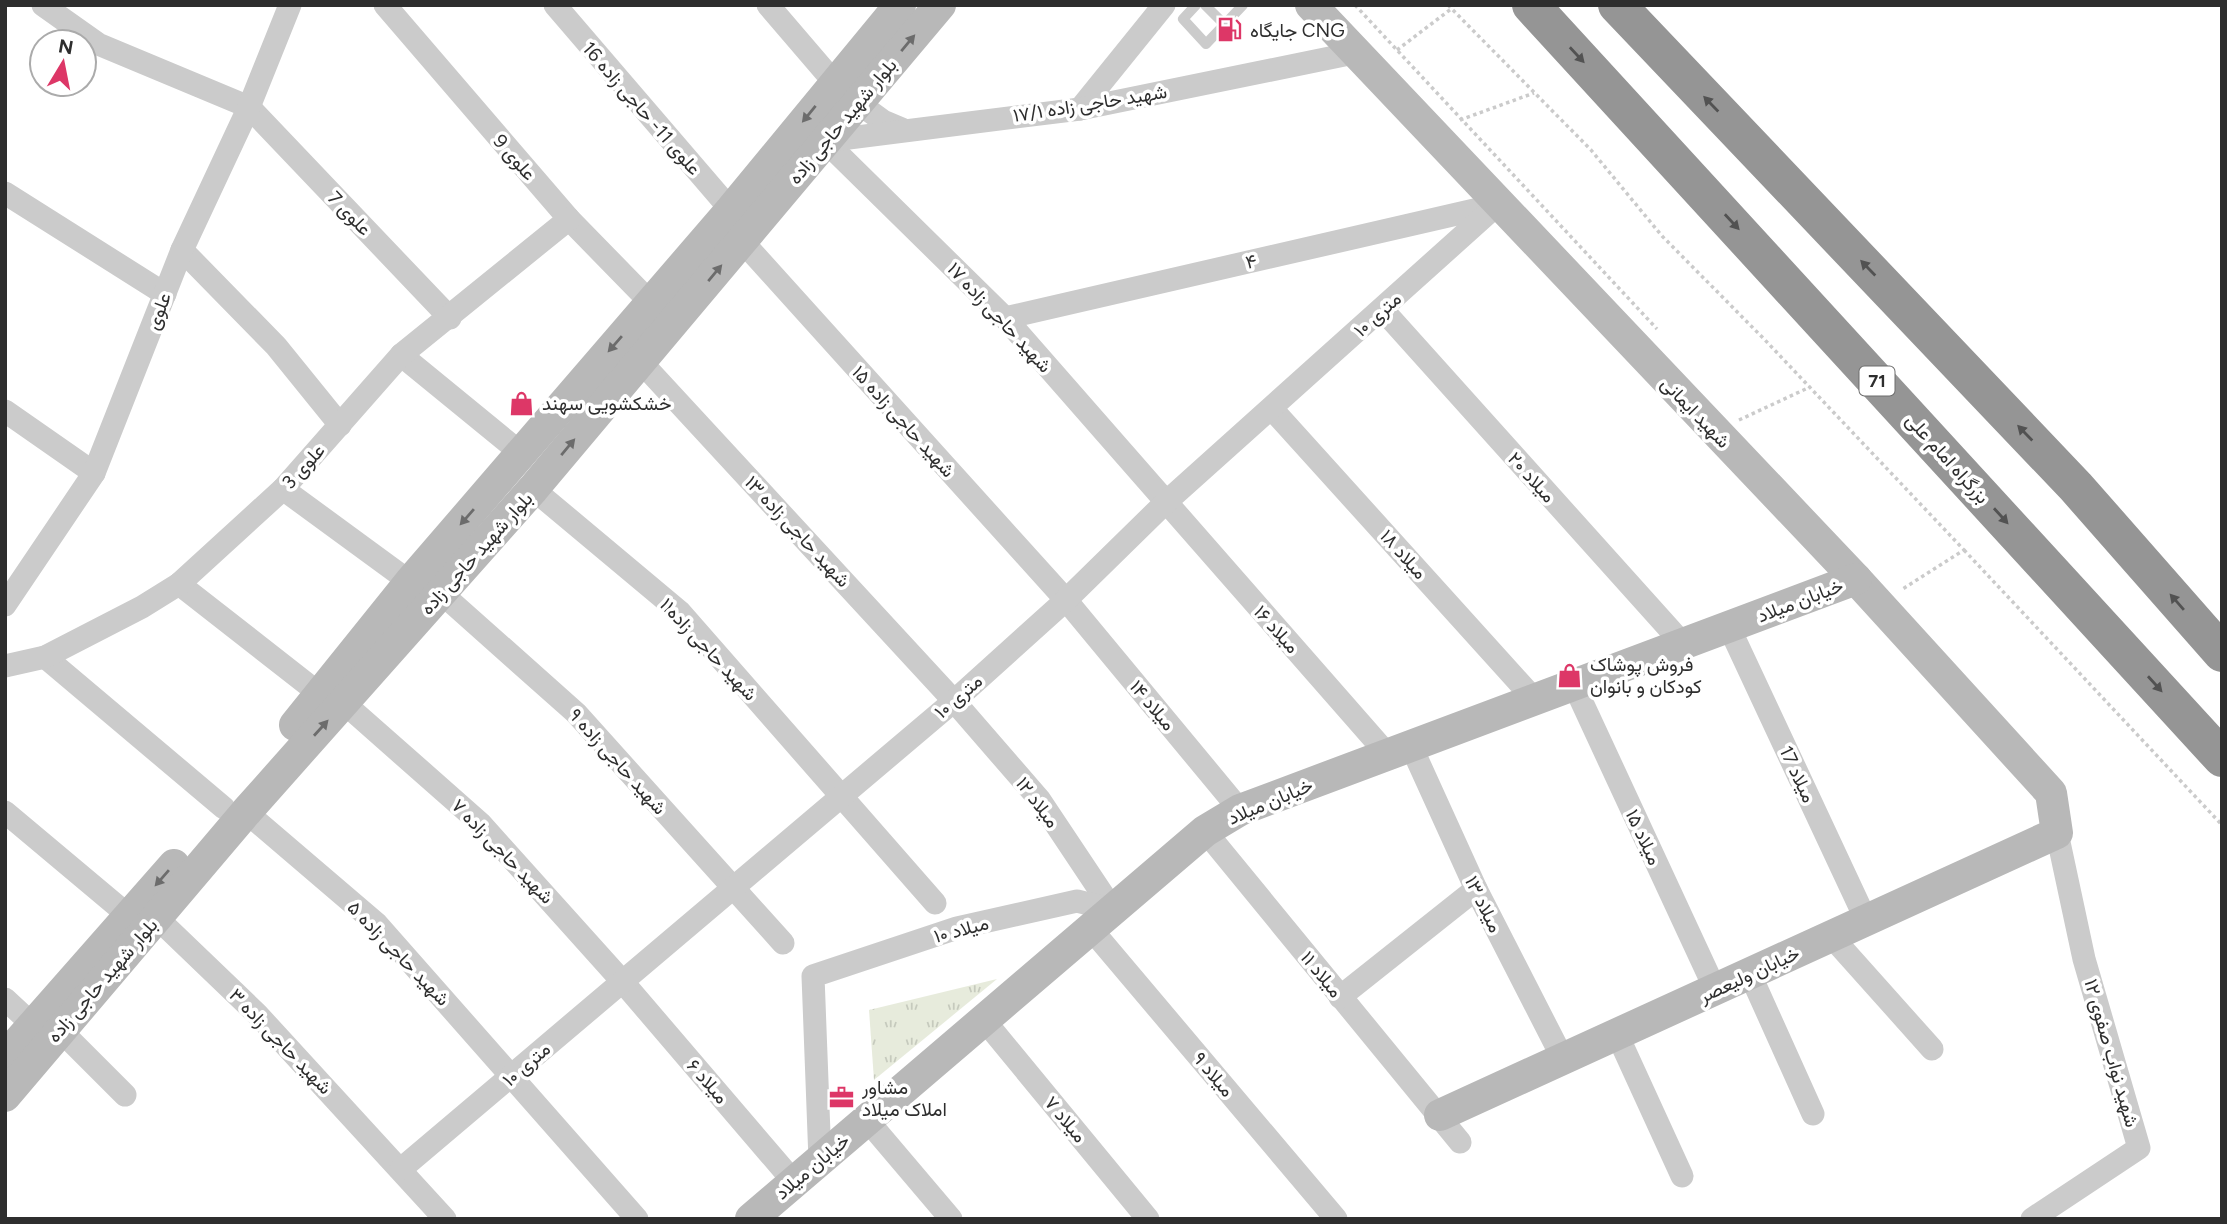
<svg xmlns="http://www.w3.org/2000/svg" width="2227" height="1224" viewBox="0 0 2227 1224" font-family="Figtree,Vazirmatn,sans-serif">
  <defs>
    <pattern id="grass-tufts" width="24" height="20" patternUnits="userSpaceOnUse" patternTransform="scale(1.75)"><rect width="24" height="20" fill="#e7ebdc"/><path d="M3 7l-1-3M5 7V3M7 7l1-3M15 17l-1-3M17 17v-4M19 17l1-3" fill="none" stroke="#c6cabd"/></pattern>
  </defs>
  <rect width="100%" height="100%" fill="#fff"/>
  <path fill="url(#grass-tufts)" d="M997,979L874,1080L869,1010Z"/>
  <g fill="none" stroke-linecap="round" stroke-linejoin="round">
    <g stroke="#cbcbcb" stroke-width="3.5" stroke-dasharray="3.5 3.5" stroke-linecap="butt">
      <path d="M1355,5L1657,329"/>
      <path d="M1448,5L1591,150L1662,236L1765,340L1964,550L1901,590"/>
      <path d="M1397,50L1451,9"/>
      <path d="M1460,120L1534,93"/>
      <path d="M1739,420L1810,387"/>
      <path d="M1964,550L2222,825"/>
    </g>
    <g stroke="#cbcbcb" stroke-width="10">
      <path d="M1196,5L1183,19L1206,44L1243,5"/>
      <path d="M1205,5L1224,24"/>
    </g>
    <g stroke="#cbcbcb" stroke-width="23">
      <path d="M43,5L98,44L249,107L450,318"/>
      <path d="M385,5L569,219L651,303"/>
      <path d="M555,5L731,210"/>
      <path d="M768,5L834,82"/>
      <path d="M857,102L883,121L902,129"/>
      <path d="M1080,109L1164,5"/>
      <path d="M825,141L1005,318L1388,755"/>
      <path d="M825,141L1080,109L1354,53"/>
      <path d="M5,193L165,294"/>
      <path d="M742,241L1066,600L1240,810"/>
      <path d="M182,250L276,346L340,425"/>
      <path d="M1382,309L1683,644"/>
      <path d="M1005,318L1496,205"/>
      <path d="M401,355L522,454"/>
      <path d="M641,362L954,701L1039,799L1113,910"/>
      <path d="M1272,409L1535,700"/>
      <path d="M5,411L94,473"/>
      <path d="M283,489L410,582"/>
      <path d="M533,489L680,612L935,903"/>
      <path d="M179,584L321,695"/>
      <path d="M440,592L576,713L783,943"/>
      <path d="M5,605L94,473L182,250L249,107L290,5"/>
      <path d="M1729,627L1866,920"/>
      <path d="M45,657L224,808"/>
      <path d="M5,666L45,657L142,607L179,584L283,489L401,355L569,219"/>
      <path d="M1574,685L1715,989"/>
      <path d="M344,703L480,823L622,981L794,1182"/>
      <path d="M1411,746L1476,889L1563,1059"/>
      <path d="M5,812L129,916"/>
      <path d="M246,812L377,924L637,1219"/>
      <path d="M1205,831L1460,1142"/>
      <path d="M157,918L257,1014L445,1219"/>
      <path d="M1091,929L1336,1219"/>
      <path d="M1831,936L1932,1049"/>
      <path d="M1750,974L1813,1114"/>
      <path d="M1340,997L1476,889"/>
      <path d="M5,999L33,1025"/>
      <path d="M984,1020L1148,1219"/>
      <path d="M59,1029L125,1095"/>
      <path d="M1617,1034L1682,1176"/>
      <path d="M867,1120L951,1219"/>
      <path d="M820,1160L813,976L957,928L1077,901L1113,910"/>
      <path d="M401,1169L954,701L1066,600L1165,503L1497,205"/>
      <path d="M2032,1219L2139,1148L2084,959L2057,833"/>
    </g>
    <g stroke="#b8b8b8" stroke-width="32">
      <path d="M1311,5L1856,579L2051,793L2057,833L1440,1115"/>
      <path d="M295,725L410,582L731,210L900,5"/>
      <path d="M5,1057L174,865"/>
      <path d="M5,1096L246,812L533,489L940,5"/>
      <path d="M751,1219L1205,831L1240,810L1856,579"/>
    </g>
    <g stroke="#959595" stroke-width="38">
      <path d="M1531,5L2222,758"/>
      <path d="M1617,5L2076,487L2222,653"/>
    </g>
  </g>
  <defs><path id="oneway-solid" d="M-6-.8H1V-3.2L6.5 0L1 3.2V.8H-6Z" transform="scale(1.75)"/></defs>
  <g fill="#6c6c6c">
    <use href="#oneway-solid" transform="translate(908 43) rotate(-50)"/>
    <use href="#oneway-solid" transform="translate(809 114) rotate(129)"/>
    <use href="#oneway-solid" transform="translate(715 273) rotate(-50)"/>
    <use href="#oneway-solid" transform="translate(615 344) rotate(131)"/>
    <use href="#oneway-solid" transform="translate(568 447) rotate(-50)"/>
    <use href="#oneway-solid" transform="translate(467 517) rotate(131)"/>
    <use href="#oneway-solid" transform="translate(321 728) rotate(-48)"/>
    <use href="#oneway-solid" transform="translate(162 878) rotate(131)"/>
  </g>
  <g fill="#525252">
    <use href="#oneway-solid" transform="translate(1577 55) rotate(47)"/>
    <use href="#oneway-solid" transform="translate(1711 104) rotate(-134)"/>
    <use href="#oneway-solid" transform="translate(1732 222) rotate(47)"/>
    <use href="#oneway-solid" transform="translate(1868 268) rotate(-134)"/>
    <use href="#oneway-solid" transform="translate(2025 433) rotate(-134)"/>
    <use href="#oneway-solid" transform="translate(2001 516) rotate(48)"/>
    <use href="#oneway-solid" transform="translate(2177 602) rotate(-131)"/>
    <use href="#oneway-solid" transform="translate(2155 684) rotate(48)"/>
  </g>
  <defs>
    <symbol id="fuel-bare" viewBox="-9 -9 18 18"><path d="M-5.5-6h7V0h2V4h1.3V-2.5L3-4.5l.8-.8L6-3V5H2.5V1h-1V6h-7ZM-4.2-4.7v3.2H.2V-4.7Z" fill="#dd3767" stroke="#fff" stroke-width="2.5" paint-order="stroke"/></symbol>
    <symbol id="shop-bare" viewBox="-9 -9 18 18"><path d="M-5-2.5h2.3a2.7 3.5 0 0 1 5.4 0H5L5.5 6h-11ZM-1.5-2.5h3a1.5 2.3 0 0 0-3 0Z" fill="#dd3767" stroke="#fff" stroke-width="2.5" paint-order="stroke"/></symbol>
    <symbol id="office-bare" viewBox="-9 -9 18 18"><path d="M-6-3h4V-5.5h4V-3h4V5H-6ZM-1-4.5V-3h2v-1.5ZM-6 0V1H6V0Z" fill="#dd3767" stroke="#fff" stroke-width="2.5" paint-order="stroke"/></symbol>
  </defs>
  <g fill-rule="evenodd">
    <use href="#fuel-bare" x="1212" y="12" width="35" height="35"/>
    <use href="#shop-bare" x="504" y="386" width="35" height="35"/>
    <use href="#shop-bare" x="1552" y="658" width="35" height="35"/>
    <use href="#office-bare" x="824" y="1080" width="35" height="35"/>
  </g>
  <g text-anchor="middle" stroke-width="7" stroke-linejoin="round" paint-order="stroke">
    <rect fill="#fff" stroke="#6d6d6d" stroke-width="2" x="1859.5" y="366.5" width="35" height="29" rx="5"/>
    <g font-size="18" font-weight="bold" fill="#2e2e2e">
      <text x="1877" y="387">71</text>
    </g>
    <g font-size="19" fill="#2e2e2e" stroke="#fff" text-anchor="start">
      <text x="1250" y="37">جایگاه CNG</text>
      <text x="542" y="410">خشکشویی سهند</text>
      <text x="1590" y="671">فروش پوشاک<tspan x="1590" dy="22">کودکان و بانوان</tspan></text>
      <text x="862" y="1094">مشاور<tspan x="862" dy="22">املاک میلاد</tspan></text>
    </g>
    <g font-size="19" fill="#2e2e2e" stroke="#fff">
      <text transform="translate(1090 103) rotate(-9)" y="7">شهید حاجی زاده ۱۷/۱</text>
      <text transform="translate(642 108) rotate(49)" y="7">علوی 11- حاجی زاده 16</text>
      <text transform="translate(842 121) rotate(-50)" y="7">بلوار شهید حاجی زاده</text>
      <text transform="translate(515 157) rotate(49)" y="7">علوی 9</text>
      <text transform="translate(350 213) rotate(46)" y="7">علوی 7</text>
      <text transform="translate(1251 261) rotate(-13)" y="7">۴</text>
      <text transform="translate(158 311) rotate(-69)" y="7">علوی</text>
      <text transform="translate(1377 314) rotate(-42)" y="7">۱۰ متری</text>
      <text transform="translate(1000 317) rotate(47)" y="7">شهید حاجی زاده ۱۷</text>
      <text transform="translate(1696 412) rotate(46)" y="7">شهید ایمانی</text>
      <text transform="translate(904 421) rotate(48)" y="7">شهید حاجی زاده ۱۵</text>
      <text transform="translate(1948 458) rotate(48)" y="7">بزرگراه امام علی</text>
      <text transform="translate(303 466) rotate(-48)" y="7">علوی 3</text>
      <text transform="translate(1532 477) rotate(48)" y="7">میلاد ۲۰</text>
      <text transform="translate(798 531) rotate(47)" y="7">شهید حاجی زاده ۱۳</text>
      <text transform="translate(476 553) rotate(-48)" y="7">بلوار شهید حاجی زاده</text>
      <text transform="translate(1404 554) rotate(48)" y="7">میلاد ۱۸</text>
      <text transform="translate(1800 600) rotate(-21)" y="7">خیابان میلاد</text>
      <text transform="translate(1277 629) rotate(48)" y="7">میلاد ۱۶</text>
      <text transform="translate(709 649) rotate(47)" y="7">شهید حاجی زاده۱۱</text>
      <text transform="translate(958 696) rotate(-41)" y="7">۱۰ متری</text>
      <text transform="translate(1153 705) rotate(50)" y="7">میلاد ۱۴</text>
      <text transform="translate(618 761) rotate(48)" y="7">شهید حاجی زاده ۹</text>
      <text transform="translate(1798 774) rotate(65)" y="7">میلاد 17</text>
      <text transform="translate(1270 801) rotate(-23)" y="7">خیابان میلاد</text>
      <text transform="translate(1038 802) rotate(53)" y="7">میلاد ۱۲</text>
      <text transform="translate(1644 837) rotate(65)" y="7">میلاد ۱۵</text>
      <text transform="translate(503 851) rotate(46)" y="7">شهید حاجی زاده ۷</text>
      <text transform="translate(1484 904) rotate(64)" y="7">میلاد ۱۳</text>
      <text transform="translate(961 929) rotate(-15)" y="7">میلاد ۱۰</text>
      <text transform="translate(399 953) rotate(46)" y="7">شهید حاجی زاده ۵</text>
      <text transform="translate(1322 974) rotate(51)" y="7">میلاد ۱۱</text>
      <text transform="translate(1749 974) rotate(-25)" y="7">خیابان ولیعصر</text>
      <text transform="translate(102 980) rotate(-49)" y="7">بلوار شهید حاجی زاده</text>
      <text transform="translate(281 1041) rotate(46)" y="7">شهید حاجی زاده ۳</text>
      <text transform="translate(2112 1053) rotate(74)" y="7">شهید نواب صفوی ۱۲</text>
      <text transform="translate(526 1064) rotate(-41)" y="7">۱۰ متری</text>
      <text transform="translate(1214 1074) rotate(50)" y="7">میلاد ۹</text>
      <text transform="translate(708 1081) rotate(49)" y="7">میلاد ۶</text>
      <text transform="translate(1066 1119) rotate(50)" y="7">میلاد ۷</text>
      <text transform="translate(812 1166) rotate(-40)" y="7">خیابان میلاد</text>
    </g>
  </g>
  <rect width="2227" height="1224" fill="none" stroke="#2e2e2e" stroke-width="14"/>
  <g transform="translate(63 63) rotate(10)"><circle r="33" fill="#ffffff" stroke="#ababab" stroke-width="2"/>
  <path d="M0-5L12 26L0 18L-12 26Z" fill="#dd3767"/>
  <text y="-10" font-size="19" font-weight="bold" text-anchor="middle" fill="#2e2e2e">N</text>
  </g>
</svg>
